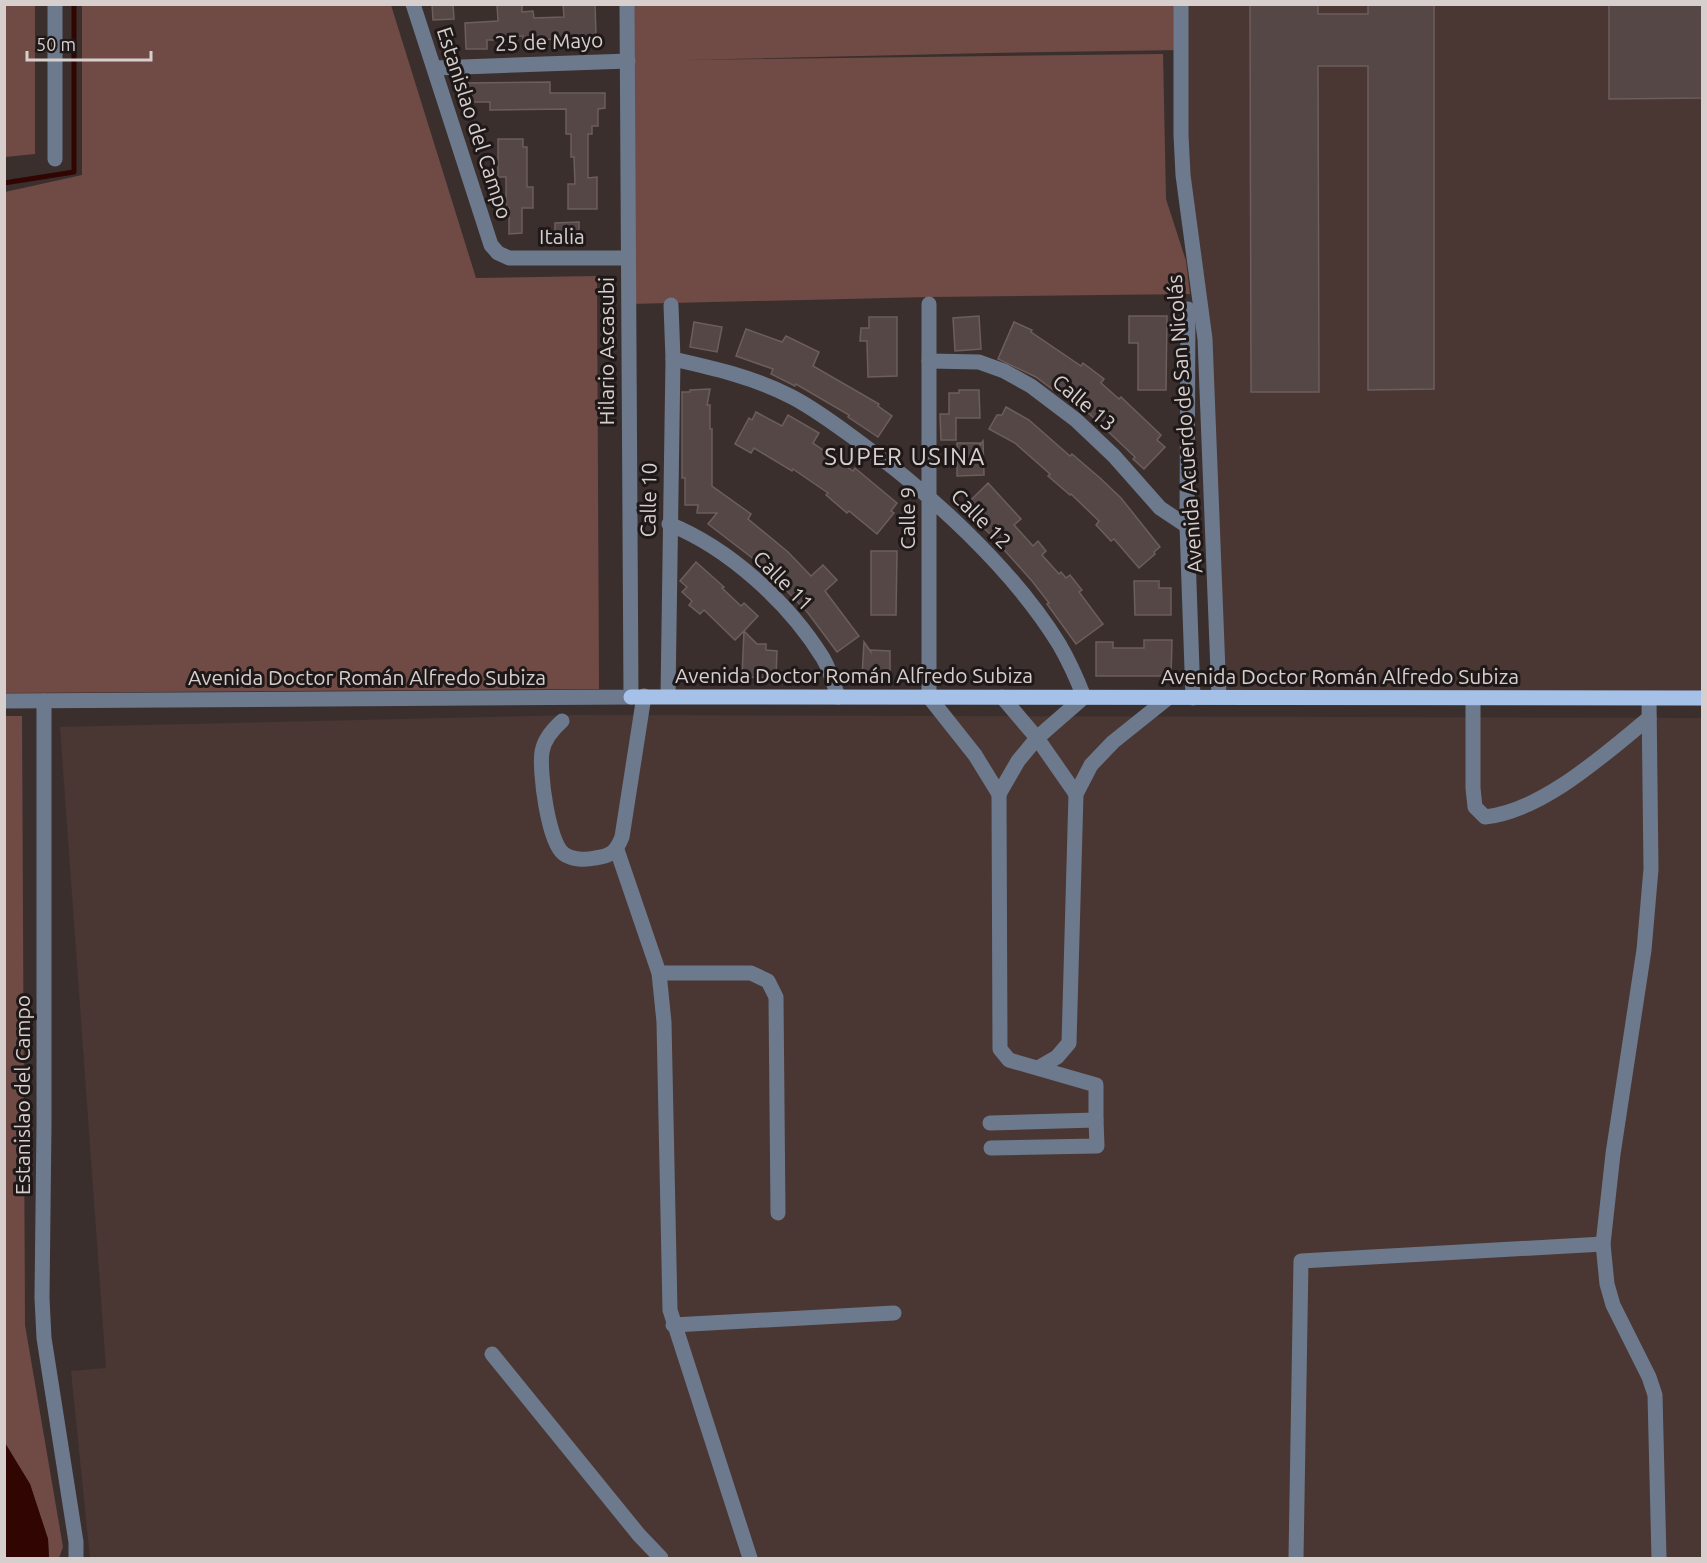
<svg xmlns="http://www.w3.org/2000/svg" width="1707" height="1563" viewBox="0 0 1707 1563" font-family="Ubuntu,sans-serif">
  <rect width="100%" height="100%" fill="#3b2f2d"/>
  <g fill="#4a3733">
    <path d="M1181,5H1702V698L1219,697L1210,437L1183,175Z"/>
    <path d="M576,715L1702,718V1558H90L71,1371L106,1368L60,727Z"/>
  </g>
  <g fill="#704b45">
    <path d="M4,5H35V154L5,157Z"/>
    <path d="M82,5H391L476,278L597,276L599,689L5,693V192L82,175Z"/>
    <path d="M627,5H1181V50L990,53L683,60L1163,54L1166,199L1186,261L1190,294L929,297L629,304Z"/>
    <path d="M4,716H22L25,1325L63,1547L59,1558H49L48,1539L30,1484L5,1443Z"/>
  </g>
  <path fill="#310502" d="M5,1443L30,1484L48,1539L49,1558H5Z"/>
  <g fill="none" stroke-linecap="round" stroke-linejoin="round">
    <path stroke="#310502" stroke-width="5" d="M4,183L74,172V4"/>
  </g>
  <g fill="#544745" stroke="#6c5e5c" stroke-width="1.5">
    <path d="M432,4H453L454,19L433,20Z"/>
    <path d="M497,4H522V12L533,11L534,18L564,17L563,4H595L596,36L584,37V46L565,47L564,39L523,40V36H497V40H487V49H466L465,23L498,21Z"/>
    <path d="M1250,4H1318V14H1368V5H1434V389L1368,390V66H1318L1319,392H1251Z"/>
    <path d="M1609,4H1702V98L1609,99Z"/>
    <path d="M550,82V93H605V108L598,109V126H592V134H588V178L597,177V209H568V184H575L574,157H571V134H566V109L490,110V102H466V83Z"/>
    <path d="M498,139H523V147H527V187H533V208H522V233L509,234V208H506V177H498Z"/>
    <path d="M579,222V242H555V223Z"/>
    <path d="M979,316L981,349L955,351L953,318Z"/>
    <path d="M1129,316H1167L1166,390H1138V343H1129Z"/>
    <path d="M869,317H897V376L868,377L867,341H860L861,328H869Z"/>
    <path d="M694,322L722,327L717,352L690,347Z"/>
    <path d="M1014,322L1032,330L1031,332L1081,366L1083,363L1104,379L1101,383L1119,399L1121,397L1161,435L1157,440L1165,447L1144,469L1133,459L1135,457L1082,407L1080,410L1052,388V389L1036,377L998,359Z"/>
    <path d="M746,329L782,342L786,336L819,352L813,366L879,404L878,406L892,416L878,437L848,417L849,415L796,384L795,386L771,374L773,369L736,356Z"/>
    <path d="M710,389L707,405H710V429H712V486L751,514L748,519L788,552L811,576L823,565L837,580L825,591L859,636L837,652L808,613L764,567L708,524L717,513H697L698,505H685V478H682V392H690V390Z"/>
    <path d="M959,390H979L980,418H956V440H941L940,414H949V393H959Z"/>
    <path d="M1006,407L1029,420L1070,456L1072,454L1100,478L1121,498L1160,547L1154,552L1155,554L1139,568L1114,539L1111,541L1096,525L1099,521L1071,494L1070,495L1048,476L1050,474L1015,443L989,429L997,415H1002Z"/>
    <path d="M756,412L782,426L788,415L819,433L813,443L853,471L855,468L897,503L891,511L894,513L877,534L849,511L847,513L826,495L828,493L793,469L792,471L754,448L751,453L735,444L749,418L752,420Z"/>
    <path d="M983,441L984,475L957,476V443H980V445Z"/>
    <path d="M988,483L1021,519L1014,525L1033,546L1038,541L1046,551L1042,555L1059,574L1061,572L1066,578L1070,575L1082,590L1079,592L1103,624L1076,644L1047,604L1049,603L1032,581L990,534L963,508Z"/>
    <path d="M871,551H897L896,615H871Z"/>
    <path d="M696,562L724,587L722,588L741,606L744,603L758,616L744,631L757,644H766V650L777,651L776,678L742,677L744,631L735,640L704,610L700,614L689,605L692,601L682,592L687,587L680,581Z"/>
    <path d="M1134,581H1159V588H1171V615H1135Z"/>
    <path d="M1144,640H1172L1171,676H1096V642H1113V648H1144Z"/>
    <path d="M864,642L871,652V650L890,651V677L862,676Z"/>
  </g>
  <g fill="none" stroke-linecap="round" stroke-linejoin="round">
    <g stroke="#6d7a8d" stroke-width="15">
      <path d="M413,4L491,245L498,253L509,258H627"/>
      <path d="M1181,4V135L1183,175L1205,339L1219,697"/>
      <path d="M435,68L628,61"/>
      <path d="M55,159V4"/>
      <path d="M1188,309L1187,526L1193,698"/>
      <path d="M673,359C713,368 753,377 790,396C814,408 836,425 858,441C929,492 1013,569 1059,644C1069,661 1077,679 1084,697L1037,738L1018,761L999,794L975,755L929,697V304"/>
      <path d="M929,361L979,362L1004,371L1031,386L1076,420L1114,456L1160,508L1187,526"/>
      <path d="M669,524C729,548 789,603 823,658C830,670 834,684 838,697"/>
      <path d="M668,696L673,359L671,305"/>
      <path d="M1002,697L1037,738L1076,794"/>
      <path d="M1473,699V788L1475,807L1485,817C1543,811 1606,753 1649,718"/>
      <path d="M1649,699L1651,869L1644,950L1613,1154L1603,1244L1607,1284L1613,1305L1649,1377L1655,1395L1659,1558"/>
      <path d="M4,701L631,697L627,4"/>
      <path d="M44,701V1124L42,1298L44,1338L76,1542V1558"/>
      <path d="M562,721C553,729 544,739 542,752C539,770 548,843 564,854C572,860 586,860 595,858C611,856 616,852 622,837L644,696"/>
      <path d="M617,850L659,973L664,1022L670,1310L750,1558"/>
      <path d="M659,973H751L768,981L776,997L778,1213"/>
      <path d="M1038,1068L1057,1057L1069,1043L1076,794L1091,765L1113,742L1168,698"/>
      <path d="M990,1123L1096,1120V1085L1009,1060L1000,1049L999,794"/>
      <path d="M991,1148L1097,1146L1096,1120"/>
      <path d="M673,1325L894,1313"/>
      <path d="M492,1354L639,1535L661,1558"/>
      <path d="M1296,1558L1301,1261L1603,1244"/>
    </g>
    <path stroke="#a5c1e7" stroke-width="15" d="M631,697L1702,698"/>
  </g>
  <g text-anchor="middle" stroke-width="6" stroke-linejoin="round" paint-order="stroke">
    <g font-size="21" fill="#d7cfce" stroke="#1e1918">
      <text transform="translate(549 42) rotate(-2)" y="7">25 de Mayo</text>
      <text transform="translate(474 123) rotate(72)" y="7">Estanislao del Campo</text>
      <text x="562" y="244">Italia</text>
      <text transform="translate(607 351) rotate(-90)" y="7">Hilario Ascasubi</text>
      <text transform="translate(1084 403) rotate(40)" y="7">Calle 13</text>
      <text transform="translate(1185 424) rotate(-94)" y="7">Avenida Acuerdo de San Nicolás</text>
      <text transform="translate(649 500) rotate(-89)" y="7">Calle 10</text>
      <text transform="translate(908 518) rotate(-90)" y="7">Calle 9</text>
      <text transform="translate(981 519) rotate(45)" y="7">Calle 12</text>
      <text transform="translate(783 581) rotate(45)" y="7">Calle 11</text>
      <text x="854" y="683">Avenida Doctor Román Alfredo Subiza</text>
      <text x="1340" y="684">Avenida Doctor Román Alfredo Subiza</text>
      <text x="367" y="685">Avenida Doctor Román Alfredo Subiza</text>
      <text transform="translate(23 1095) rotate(-90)" y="7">Estanislao del Campo</text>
    </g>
    <g font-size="24" letter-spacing="1.5" fill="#d7cfce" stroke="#1e1918">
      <text x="905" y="465">SUPER USINA</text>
    </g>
  </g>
  <rect width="1707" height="1563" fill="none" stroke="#d7cfce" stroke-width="12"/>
  <path d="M27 51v9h124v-9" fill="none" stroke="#d7cfce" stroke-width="3"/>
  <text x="36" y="51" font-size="18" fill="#d7cfce" stroke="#1e1918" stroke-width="4.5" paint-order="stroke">50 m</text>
</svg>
